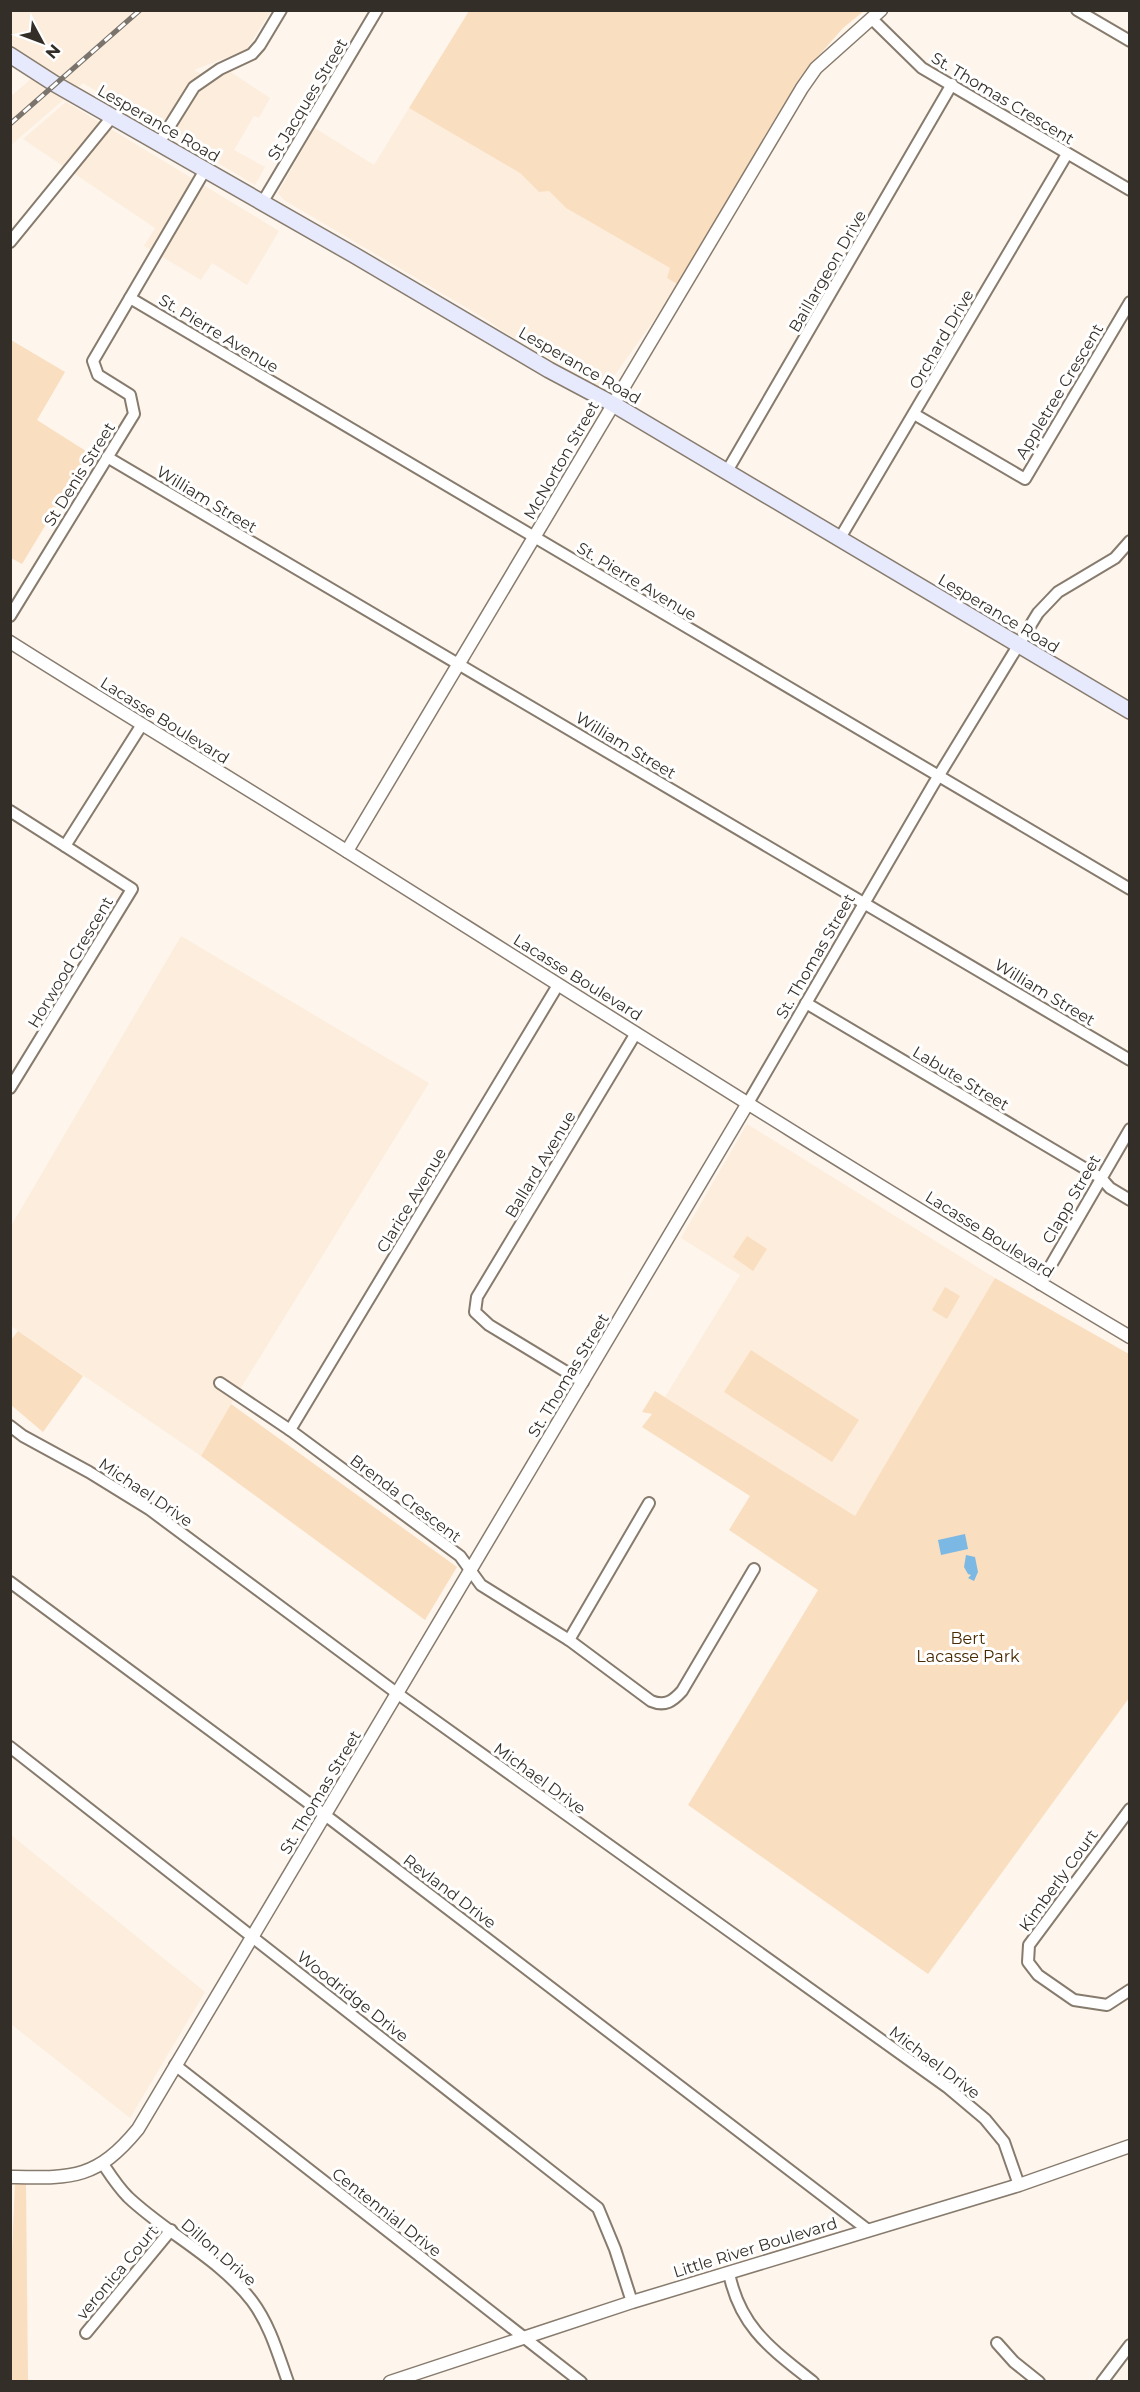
<svg xmlns="http://www.w3.org/2000/svg" width="1140" height="2392" viewBox="0 0 1140 2392" font-family="Montserrat,sans-serif">
  <rect width="100%" height="100%" fill="#fef5ec"/>
  <g fill="#fdeddc">
    <path d="M11,11H271L246,50L194,70L212,80L229,71L270,98L259,118L254,116L234,150L265,167L255,185L83,83L11,145L10,97L38,73L11,55Z"/>
    <path d="M66,102L279,231L247,285L212,263L201,280L144,246L155,228L23,139Z"/>
    <path d="M409,108L520,173L539,192L548,190L566,208L670,268L679,285L609,383L602,388L504,332L489,321L284,200L278,193L315,128L374,165Z"/>
    <path d="M181,936L429,1083L231,1404L201,1456L11,1326V1226Z"/>
    <path d="M747,1124L995,1278L855,1517L665,1397L740,1275L681,1238Z"/>
    <path d="M11,1835L205,1992L130,2118L11,2024Z"/>
  </g>
  <g fill="#fadec0">
    <path d="M469,11H864L843,28L801,76L767,137L679,285L667,278L670,268L566,208L549,191L539,192L520,173L409,108Z"/>
    <path d="M11,340L65,372L37,420L89,453L22,564L11,558Z"/>
    <path d="M747,1236L767,1249L753,1271L733,1257Z"/>
    <path d="M995,1278L1129,1354V1698L928,1974L688,1805L818,1590L729,1530L750,1496L642,1427L652,1414L642,1412L655,1391L855,1516Z"/>
    <path d="M945,1287L960,1296L947,1319L932,1310Z"/>
    <path d="M18,1331L83,1376L43,1432L11,1405V1340Z"/>
    <path d="M751,1350L859,1420L832,1462L724,1392Z"/>
    <path d="M231,1404L457,1567L425,1620L201,1456Z"/>
    <path d="M15,2182L26,2183L28,2381H11L10,2255L12,2254Z"/>
  </g>
  <g fill="#7bb8e3">
    <path d="M965,1534L968,1549L941,1555L938,1540Z"/>
    <path d="M966,1555L975,1557L978,1572L974,1581L968,1578L971,1575L968,1574L964,1567Z"/>
  </g>
  <g fill="none" stroke-linecap="round" stroke-linejoin="round">
    <defs>
      <g id="minor">
        <path d="M1077,10L1130,41"/>
        <path d="M872,19L922,68L1130,190"/>
        <path d="M159,143L194,87L220,69L252,54L260,45L281,10"/>
        <path d="M262,203L377,10"/>
        <path d="M10,242L112,117"/>
        <path d="M130,298L1130,889"/>
        <path d="M914,414L1025,479L1130,302"/>
        <path d="M107,457L1130,1060"/>
        <path d="M726,473L952,84"/>
        <path d="M840,538L1067,154"/>
        <path d="M10,616L134,414L130,395L98,375L93,361L205,170"/>
        <path d="M10,811L65,846"/>
        <path d="M806,1003L1101,1178L1110,1188L1130,1200"/>
        <path d="M10,1088L132,889L65,846L141,726"/>
        <path d="M748,1103L933,785L1038,613L1058,592L1115,558L1130,541"/>
        <path d="M1040,1284L1130,1129"/>
        <path d="M583,1382L489,1325L475,1312L477,1297L636,1033"/>
        <path d="M220,1383L290,1430L460,1556L481,1585L569,1640L651,1701C665,1707 673,1701 682,1691L754,1569"/>
        <path d="M10,1426L23,1436L89,1472L149,1509L398,1694L947,2087L985,2119L1004,2142L1019,2185"/>
        <path d="M290,1430L558,985"/>
        <path d="M10,1582L333,1821L868,2230"/>
        <path d="M569,1640L649,1503"/>
        <path d="M10,1747L598,2208L615,2249L632,2302"/>
        <path d="M1130,1809L1029,1945L1028,1962L1038,1975L1074,2000L1107,2005L1130,1990"/>
        <path d="M175,2065L581,2382"/>
        <path d="M103,2164C111,2176 118,2187 128,2197C167,2234 219,2258 252,2301C270,2325 278,2354 288,2382"/>
        <path d="M729,2273C740,2328 772,2349 813,2382"/>
        <path d="M86,2333L171,2230"/>
        <path d="M997,2343L1014,2362L1039,2382"/>
        <path d="M1102,2382L1130,2345"/>
      </g>
      <g id="tertiary">
        <path d="M10,642C122,713 236,781 348,852C607,1015 866,1180 1130,1337"/>
        <path d="M347,851L802,88L816,68L881,10"/>
        <path d="M10,2177C72,2178 96,2180 138,2129L748,1103"/>
        <path d="M390,2382L632,2302L1019,2185L1130,2146"/>
      </g>
      <path id="secondary" d="M10,55L55,84L354,255L549,370L613,404L1130,711"/>
    </defs>
    <use href="#minor" stroke="#877b6d" stroke-width="14"/>
    <use href="#tertiary" stroke="#877b6d" stroke-width="15"/>
    <use href="#secondary" stroke="#877b6d" stroke-width="18"/>
    <use href="#minor" stroke="#fff" stroke-width="10"/>
    <use href="#tertiary" stroke="#fff" stroke-width="12"/>
    <use href="#secondary" stroke="#e7e9fc" stroke-width="15"/>
    <defs>
      <path id="rail" d="M10,124L140,10"/>
    </defs>
    <use href="#rail" stroke="#7b746d" stroke-width="5"/>
    <use href="#rail" stroke="#fff" stroke-width="3" stroke-dasharray="9" stroke-linecap="butt"/>
  </g>
  <g text-anchor="middle" stroke-width="6" stroke-linejoin="round" paint-order="stroke">
    <g font-size="16" fill="#342e28" stroke="#fff">
      <text transform="translate(1003 98) rotate(31)" y="6">St. Thomas Crescent</text>
      <text transform="translate(307 99) rotate(-59)" y="6">St Jacques Street</text>
      <text transform="translate(159 123) rotate(30)" y="6">Lesperance Road</text>
      <text transform="translate(827 271) rotate(-60)" y="6">Baillargeon Drive</text>
      <text transform="translate(219 333) rotate(31)" y="6">St. Pierre Avenue</text>
      <text transform="translate(941 339) rotate(-60)" y="6">Orchard Drive</text>
      <text transform="translate(580 365) rotate(30)" y="6">Lesperance Road</text>
      <text transform="translate(1059 391) rotate(-59)" y="6">Appletree Crescent</text>
      <text transform="translate(561 460) rotate(-60)" y="6">McNorton Street</text>
      <text transform="translate(79 474) rotate(-58)" y="6">St Denis Street</text>
      <text transform="translate(207 499) rotate(31)" y="6">William Street</text>
      <text transform="translate(637 581) rotate(31)" y="6">St. Pierre Avenue</text>
      <text transform="translate(999 613) rotate(31)" y="6">Lesperance Road</text>
      <text transform="translate(165 720) rotate(32)" y="6">Lacasse Boulevard</text>
      <text transform="translate(626 745) rotate(31)" y="6">William Street</text>
      <text transform="translate(815 956) rotate(-60)" y="6">St. Thomas Street</text>
      <text transform="translate(70 962) rotate(-59)" y="6">Horwood Crescent</text>
      <text transform="translate(578 977) rotate(32)" y="6">Lacasse Boulevard</text>
      <text transform="translate(1045 992) rotate(31)" y="6">William Street</text>
      <text transform="translate(961 1078) rotate(31)" y="6">Labute Street</text>
      <text transform="translate(540 1164) rotate(-59)" y="6">Ballard Avenue</text>
      <text transform="translate(1071 1199) rotate(-60)" y="6">Clapp Street</text>
      <text transform="translate(411 1200) rotate(-59)" y="6">Clarice Avenue</text>
      <text transform="translate(990 1234) rotate(32)" y="6">Lacasse Boulevard</text>
      <text transform="translate(568 1375) rotate(-59)" y="6">St. Thomas Street</text>
      <text transform="translate(146 1492) rotate(34)" y="6">Michael Drive</text>
      <text transform="translate(406 1498) rotate(37)" y="6">Brenda Crescent</text>
      <text transform="translate(540 1778) rotate(36)" y="6">Michael Drive</text>
      <text transform="translate(320 1792) rotate(-59)" y="6">St. Thomas Street</text>
      <text transform="translate(1058 1880) rotate(-54)" y="6">Kimberly Court</text>
      <text transform="translate(450 1891) rotate(37)" y="6">Revland Drive</text>
      <text transform="translate(353 1996) rotate(38)" y="6">Woodridge Drive</text>
      <text transform="translate(935 2062) rotate(37)" y="6">Michael Drive</text>
      <text transform="translate(387 2212) rotate(38)" y="6">Centennial Drive</text>
      <text transform="translate(755 2247) rotate(-17)" y="6">Little River Boulevard</text>
      <text transform="translate(219 2252) rotate(41)" y="6">Dillon Drive</text>
      <text transform="translate(117 2272) rotate(-50)" y="6">veronica Court</text>
    </g>
    <g font-size="16" fill="#482900" stroke="#fff">
      <text x="968" y="1644">Bert<tspan x="968" dy="18">Lacasse Park</tspan></text>
    </g>
  </g>
  <rect width="1140" height="2392" fill="none" stroke="#342e28" stroke-width="24"/>
  <g transform="translate(42 42) rotate(131)" stroke="#ffffff" stroke-width="4.5" paint-order="stroke">
  <path d="M0-4.5L10 22L0 15L-10 22Z" fill="#342e28"/>
  <text y="-9" font-size="16" font-weight="bold" text-anchor="middle" fill="#342e28">N</text>
  </g>
</svg>
